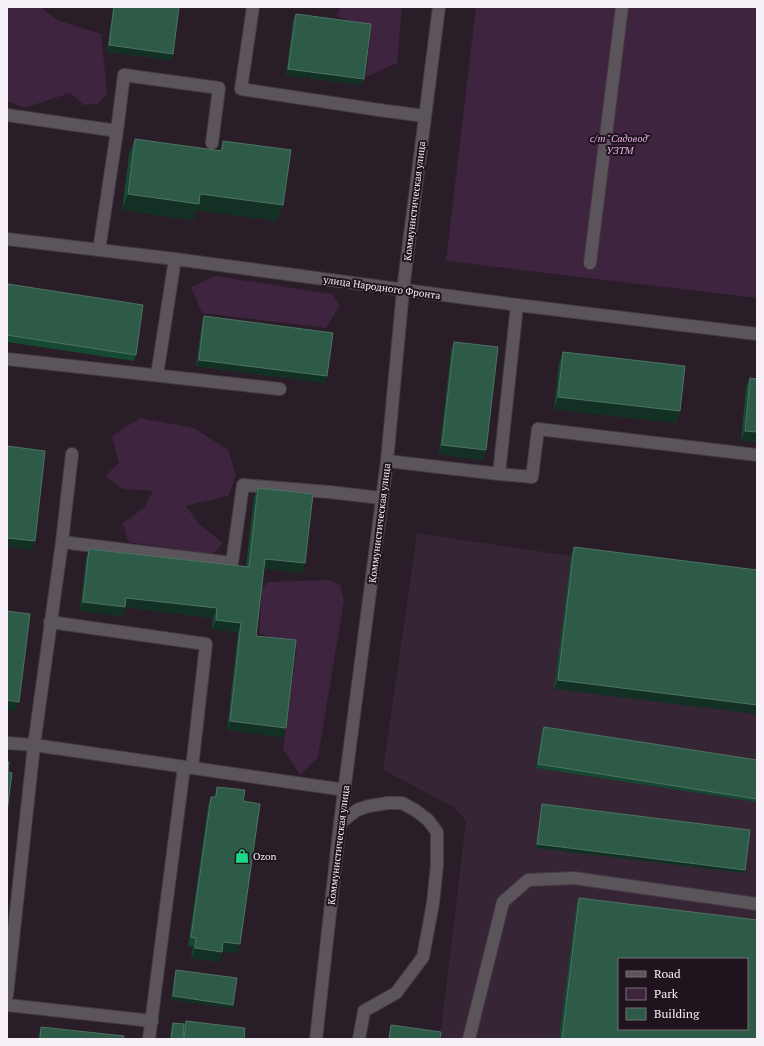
<svg xmlns="http://www.w3.org/2000/svg" width="764" height="1046" viewBox="0 0 764 1046" font-family="'PT Serif',serif">
  <rect width="100%" height="100%" fill="#291d28"/>
  <path fill="#352535" fill-rule="evenodd" d="M417,533L571,556L757,579V1039H440L466,821L454,807L383,770ZM619,959H747V1029H619Z"/>
  <g fill="#3e243e">
    <path d="M7,7H43V9L57,20L101,34L107,94L97,104L84,105L70,93L24,108L7,101Z"/>
    <path d="M341,7H402L397,63L366,77L371,27L336,16Z"/>
    <path d="M476,7H757V298L446,261Z"/>
    <path d="M215,276L332,294L340,305L326,328L202,313L191,287Z"/>
    <path d="M140,418L194,428L228,450L236,475L228,496L186,506L199,524L223,543L213,554L128,542L123,523L144,508L153,491L123,489L105,476L119,463L112,436Z"/>
    <path d="M327,580L340,584L344,601L318,757L300,775L283,749L297,647L259,633L262,589L268,582Z"/>
  </g>
  <g fill="none" stroke-linecap="round" stroke-linejoin="round">
    <defs>
      <g id="minor">
        <path d="M253,7L241,89L379,110L425,116"/>
        <path d="M7,115L117,131L124,75L219,88L212,143"/>
        <path d="M7,239L175,259L517,305L757,334"/>
        <path d="M99,250L117,131"/>
        <path d="M590,263L622,7"/>
        <path d="M7,359L280,389"/>
        <path d="M157,375L175,259"/>
        <path d="M387,461L499,474L517,305"/>
        <path d="M499,474L532,477L538,429L757,455"/>
        <path d="M62,542L232,563L243,485L329,492L381,498"/>
        <path d="M50,622L206,644L192,768"/>
        <path d="M7,743L34,745L345,790"/>
        <path d="M340,823L357,810L369,806L388,803H402L415,810L428,820L437,832V865L433,903L423,957L396,993L364,1011L359,1039"/>
        <path d="M7,995L34,745L62,542L72,454"/>
        <path d="M7,1005L152,1021"/>
        <path d="M149,1039L184,767"/>
        <path d="M316,1039L340,823L387,461L403,290L439,7"/>
        <path d="M469,1039L503,902L528,880L574,878L757,904"/>
      </g>
    </defs>
    <use href="#minor" stroke="#463a45" stroke-width="14"/>
    <use href="#minor" stroke="#5b555b" stroke-width="12"/>
  </g>
  <g fill="#164932">
    <path d="M113,7H179L173,54L171,60L107,52Z"/>
    <path d="M296,14L364,79L361,85L286,75L293,20Z"/>
    <path d="M135,139L220,151L223,141L283,205L277,221L197,210L193,220L122,210L129,155Z"/>
    <path d="M8,284L136,355L134,361L7,342V287Z"/>
    <path d="M204,316L325,383L196,366L202,323Z"/>
    <path d="M454,342L486,450L482,460L439,454L451,351Z"/>
    <path d="M563,352L680,411L676,423L554,409L559,364Z"/>
    <path d="M750,378L757,442L741,440L746,387Z"/>
    <path d="M258,488L302,573L264,568L256,636L283,737L227,730L238,632L212,629L213,618L125,607L122,616L80,611L86,558L89,549L246,567L254,497Z"/>
    <path d="M574,547L757,570L554,689L571,556Z"/>
    <path d="M544,727L757,760V802L536,768L542,730Z"/>
    <path d="M217,787L243,801L237,953L222,951L219,962L191,958L193,947L188,946L208,806L211,797H214Z"/>
    <path d="M542,804L745,870L744,873L536,848L541,808Z"/>
    <path d="M579,898L757,1039H559L576,907Z"/>
    <path d="M176,970L233,1005L232,1008L171,1000L175,973Z"/>
    <path d="M186,1021L244,1039H170L172,1026L173,1023L184,1024Z"/>
    <path d="M391,1025L440,1039H389L390,1028Z"/>
    <path d="M41,1027L123,1039H38L39,1033Z"/>
  </g>
  <g fill="#133025">
    <path d="M109,45L173,54L171,60L107,52Z"/>
    <path d="M288,69L364,79L361,85L286,75Z"/>
    <path d="M128,194H200L283,205L277,221L197,210L193,220L122,210Z"/>
    <path d="M199,360L327,376L325,383L196,366Z"/>
    <path d="M558,397L680,411L676,423L554,409Z"/>
    <path d="M745,431L757,432V442L741,440Z"/>
    <path d="M442,445L486,450L482,460L439,454Z"/>
    <path d="M7,538L35,541L32,550L7,547Z"/>
    <path d="M265,559L305,563L302,573L261,568Z"/>
    <path d="M126,598L217,608L213,618L125,607L122,616L80,611L83,602Z"/>
    <path d="M216,620L241,623L238,632L212,629Z"/>
    <path d="M558,680L757,705V714L554,689Z"/>
    <path d="M7,700L19,702L15,711L7,710Z"/>
    <path d="M230,721L286,728L283,737L227,730Z"/>
    <path d="M537,844L745,870L744,873L536,848Z"/>
    <path d="M223,942L240,944L237,953L220,951Z"/>
    <path d="M195,948L222,952L219,962L191,958Z"/>
    <path d="M173,996L233,1005L232,1008L171,1000Z"/>
  </g>
  <g fill="#2e5b47" stroke="#4e7263" fill-rule="evenodd">
    <path d="M114,7H179L173,54L109,45Z"/>
    <path d="M296,14L371,24L364,79L288,69Z"/>
    <path d="M135,139L222,151L223,141L291,150L283,205L200,194L199,204L128,194Z"/>
    <path d="M8,284L143,305L136,355L7,335V292Z"/>
    <path d="M204,316L333,333L327,376L199,360Z"/>
    <path d="M454,342L498,347L486,450L442,445Z"/>
    <path d="M563,352L685,366L680,411L558,397Z"/>
    <path d="M750,378L757,379V432L745,431Z"/>
    <path d="M7,446L45,451L35,541L7,538Z"/>
    <path d="M258,488L313,494L305,563L265,559L256,636L296,640L286,728L230,721L241,623L216,620L217,608L126,598L125,607L83,602L89,549L249,567Z"/>
    <path d="M574,547L757,570V705L558,680Z"/>
    <path d="M7,611L30,614L19,702L7,700Z"/>
    <path d="M544,727L757,760V799L538,764Z"/>
    <path d="M7,761L9,762L8,772L12,773L7,812Z"/>
    <path d="M217,787L245,790L243,801L260,804L240,944L223,942L222,952L195,948L196,938L191,937L211,797H216Z"/>
    <path d="M542,804L750,830L745,870L537,844Z"/>
    <path d="M579,898L757,920V1039H562ZM619,959H747V1029H619Z"/>
    <path d="M176,970L237,978L233,1005L173,996Z"/>
    <path d="M186,1021L245,1028L244,1039H184Z"/>
    <path d="M173,1023L184,1024L183,1039H171Z"/>
    <path d="M391,1025L441,1032L440,1039H389Z"/>
    <path d="M41,1027L124,1036L123,1039H40Z"/>
  </g>
  <defs>
    <symbol id="shop-bare" viewBox="-9 -9 18 18"><path d="M-5-2.5h2.3a2.7 3.5 0 0 1 5.4 0H5L5.5 6h-11ZM-1.5-2.5h3a1.5 2.3 0 0 0-3 0Z" fill="#1cd988" stroke="#1f141e" stroke-width="2.5" paint-order="stroke"/></symbol>
  </defs>
  <g fill-rule="evenodd">
    <use href="#shop-bare" x="232" y="846" width="20" height="20"/>
  </g>
  <g text-anchor="middle" stroke-width="4" stroke-linejoin="round" paint-order="stroke">
    <g font-size="10" font-style="italic" fill="#edb2eb" stroke="#1f141e">
      <text x="620" y="142">с/т "Садовод"<tspan x="620" dy="12">УЗТМ</tspan></text>
    </g>
    <g font-size="10" fill="#f7eff7" stroke="#1f141e">
      <text transform="translate(414 201) rotate(-83)" y="4">Коммунистическая улица</text>
      <text transform="translate(382 287) rotate(8)" y="4">улица Народного Фронта</text>
      <text transform="translate(379 523) rotate(-83)" y="4">Коммунистическая улица</text>
      <text transform="translate(338 845) rotate(-83)" y="4">Коммунистическая улица</text>
    </g>
    <g font-size="10" fill="#f7eff7" stroke="#1f141e" text-anchor="start">
      <text x="253" y="860">Ozon</text>
    </g>
  </g>
  <rect width="764" height="1046" fill="none" stroke="#f7eff7" stroke-width="16"/>
  <rect x="618" y="958" width="130" height="72" fill="#1f141e" stroke="#756c75"/>
  <rect x="626" y="971" width="20" height="6" fill="#5b555b" stroke="#756c75"/>
  <text x="654" y="978" font-size="12" fill="#f7eff7">Road</text>
  <rect x="626" y="988" width="20" height="12" fill="#3e243e" stroke="#756c75"/>
  <text x="654" y="998" font-size="12" fill="#f7eff7">Park</text>
  <rect x="626" y="1008" width="20" height="12" fill="#2e5b47" stroke="#756c75"/>
  <text x="654" y="1018" font-size="12" fill="#f7eff7">Building</text>
</svg>
